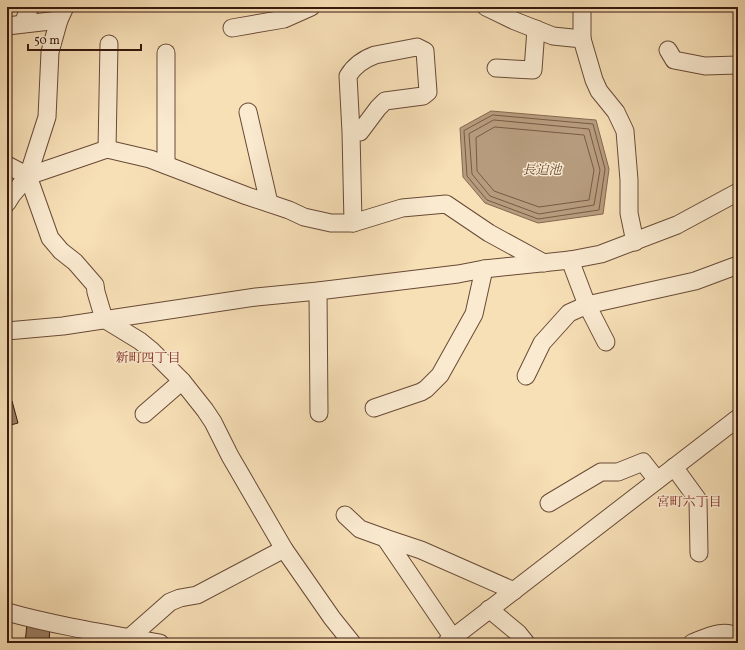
<svg xmlns="http://www.w3.org/2000/svg" width="745" height="650" viewBox="0 0 745 650" font-family="Vollkorn,'Noto Serif JP',serif">
  <rect width="100%" height="100%" fill="#f7dfb6"/>
  <filter id="stains"><feTurbulence type="fractalNoise" baseFrequency=".005" numOctaves="4"/><feColorMatrix values="0 0 0 0 .2 0 0 0 0 .09 0 0 0 0 .02 0 0 0 .5 -.17"/></filter>
  <radialGradient id="worn" r=".72"><stop offset=".6" stop-color="#630" stop-opacity="0"/><stop offset="1" stop-color="#630" stop-opacity=".3"/></radialGradient>
  <path fill="#b69c7d" stroke="#846850" d="M491,111L596,120L609,169L603,214L538,223L485,203L463,177L460,128Z"/>
  <g fill="none" stroke-linecap="round" stroke-linejoin="round">
    <g stroke="#785a45" stroke-width="1">
      <path d="M493,115L593,124L605,169L599,210L538,219L487,200L467,176L464,131Z"/>
      <path d="M494,120L589,129L600,170L594,205L539,214L490,196L472,174L469,134Z"/>
      <path d="M495,127L584,135L594,170L589,200L539,207L494,191L477,171L476,138Z"/>
    </g>
  </g>
  <g fill="#9c8065" stroke="#39190d">
    <path d="M12,401L18,423L7,426V402Z"/>
    <path d="M27,624L50,626L49,643H25Z"/>
  </g>
  <g fill="none" stroke-linecap="round" stroke-linejoin="round">
    <defs>
      <g id="minor">
        <path d="M486,7L515,21L553,36L582,39L594,80L599,91L616,112L625,131L629,180V213L635,242"/>
        <path d="M23,23L30,7"/>
        <path d="M7,26L59,20"/>
        <path d="M232,28L284,19L311,7"/>
        <path d="M582,39V7"/>
        <path d="M668,50L674,60L705,66L738,65"/>
        <path d="M496,68L533,70L536,29"/>
        <path d="M248,112L269,203"/>
        <path d="M351,132H360L378,108L385,101L423,96L428,92L425,51L417,47L375,55C364,59 354,66 348,76L351,132L353,223"/>
        <path d="M107,149L109,44"/>
        <path d="M7,165L28,176L50,238L61,251L75,262L95,285L96,292L104,319L140,341L151,350L182,381L205,410L213,422L230,456L284,549L332,618L352,643"/>
        <path d="M166,165V53"/>
        <path d="M28,176L107,149L150,159L247,196L289,210L304,217L331,223H353L402,208L446,204L489,233L544,263"/>
        <path d="M7,203L12,195L28,176L47,117L50,52L59,20L65,7"/>
        <path d="M570,260L587,305L695,281L738,265"/>
        <path d="M318,291L319,413"/>
        <path d="M7,331L63,326L256,297L318,291L458,274L484,269L570,260L601,254L677,225L738,192"/>
        <path d="M526,376L542,343L569,313L587,305L606,342"/>
        <path d="M374,408L421,392L426,389L440,375L474,314L484,269"/>
        <path d="M144,414L182,381"/>
        <path d="M674,467L698,500L699,553"/>
        <path d="M549,503L601,472H618L643,462L657,480"/>
        <path d="M345,515L360,529L385,538"/>
        <path d="M489,609L518,633L526,643"/>
        <path d="M7,612C57,626 109,634 160,643"/>
        <path d="M453,638L385,538L421,550L514,591"/>
        <path d="M128,639L170,602L180,598L197,595L284,549"/>
        <path d="M446,643L738,418"/>
        <path d="M692,643C707,637 723,628 738,637"/>
      </g>
    </defs>
    <use href="#minor" stroke="#684a37" stroke-width="19"/>
    <use href="#minor" stroke="#faead0" stroke-width="17"/>
  </g>
  <g text-anchor="middle" stroke-width="3" stroke-linejoin="round" paint-order="stroke">
    <g font-size="13" font-style="italic" fill="#654734" stroke="#faead0">
      <text x="542" y="174">長迫池</text>
    </g>
    <g font-size="13" fill="#7a1f14" stroke="#faead0">
      <text x="148" y="362">新町四丁目</text>
      <text x="689" y="506">宮町六丁目</text>
    </g>
  </g>
  <rect width="745" height="650" fill="none" stroke="#f7dfb6" stroke-width="24"/>
  <rect x="8" y="8" width="729" height="634" fill="none" stroke="#39190d" stroke-width="2"/>
  <rect x="12" y="12" width="721" height="626" fill="none" stroke="#39190d"/>
  <path d="M28 44v6h113v-6" fill="none" stroke="#39190d" stroke-width="2"/>
  <text x="34" y="44" font-size="12" fill="#39190d" stroke="#faead0" stroke-width="3" paint-order="stroke">50 m</text>
  <rect width="100%" height="100%" filter="url(#stains)"/>
  <rect width="100%" height="100%" fill="url(#worn)"/>
</svg>
